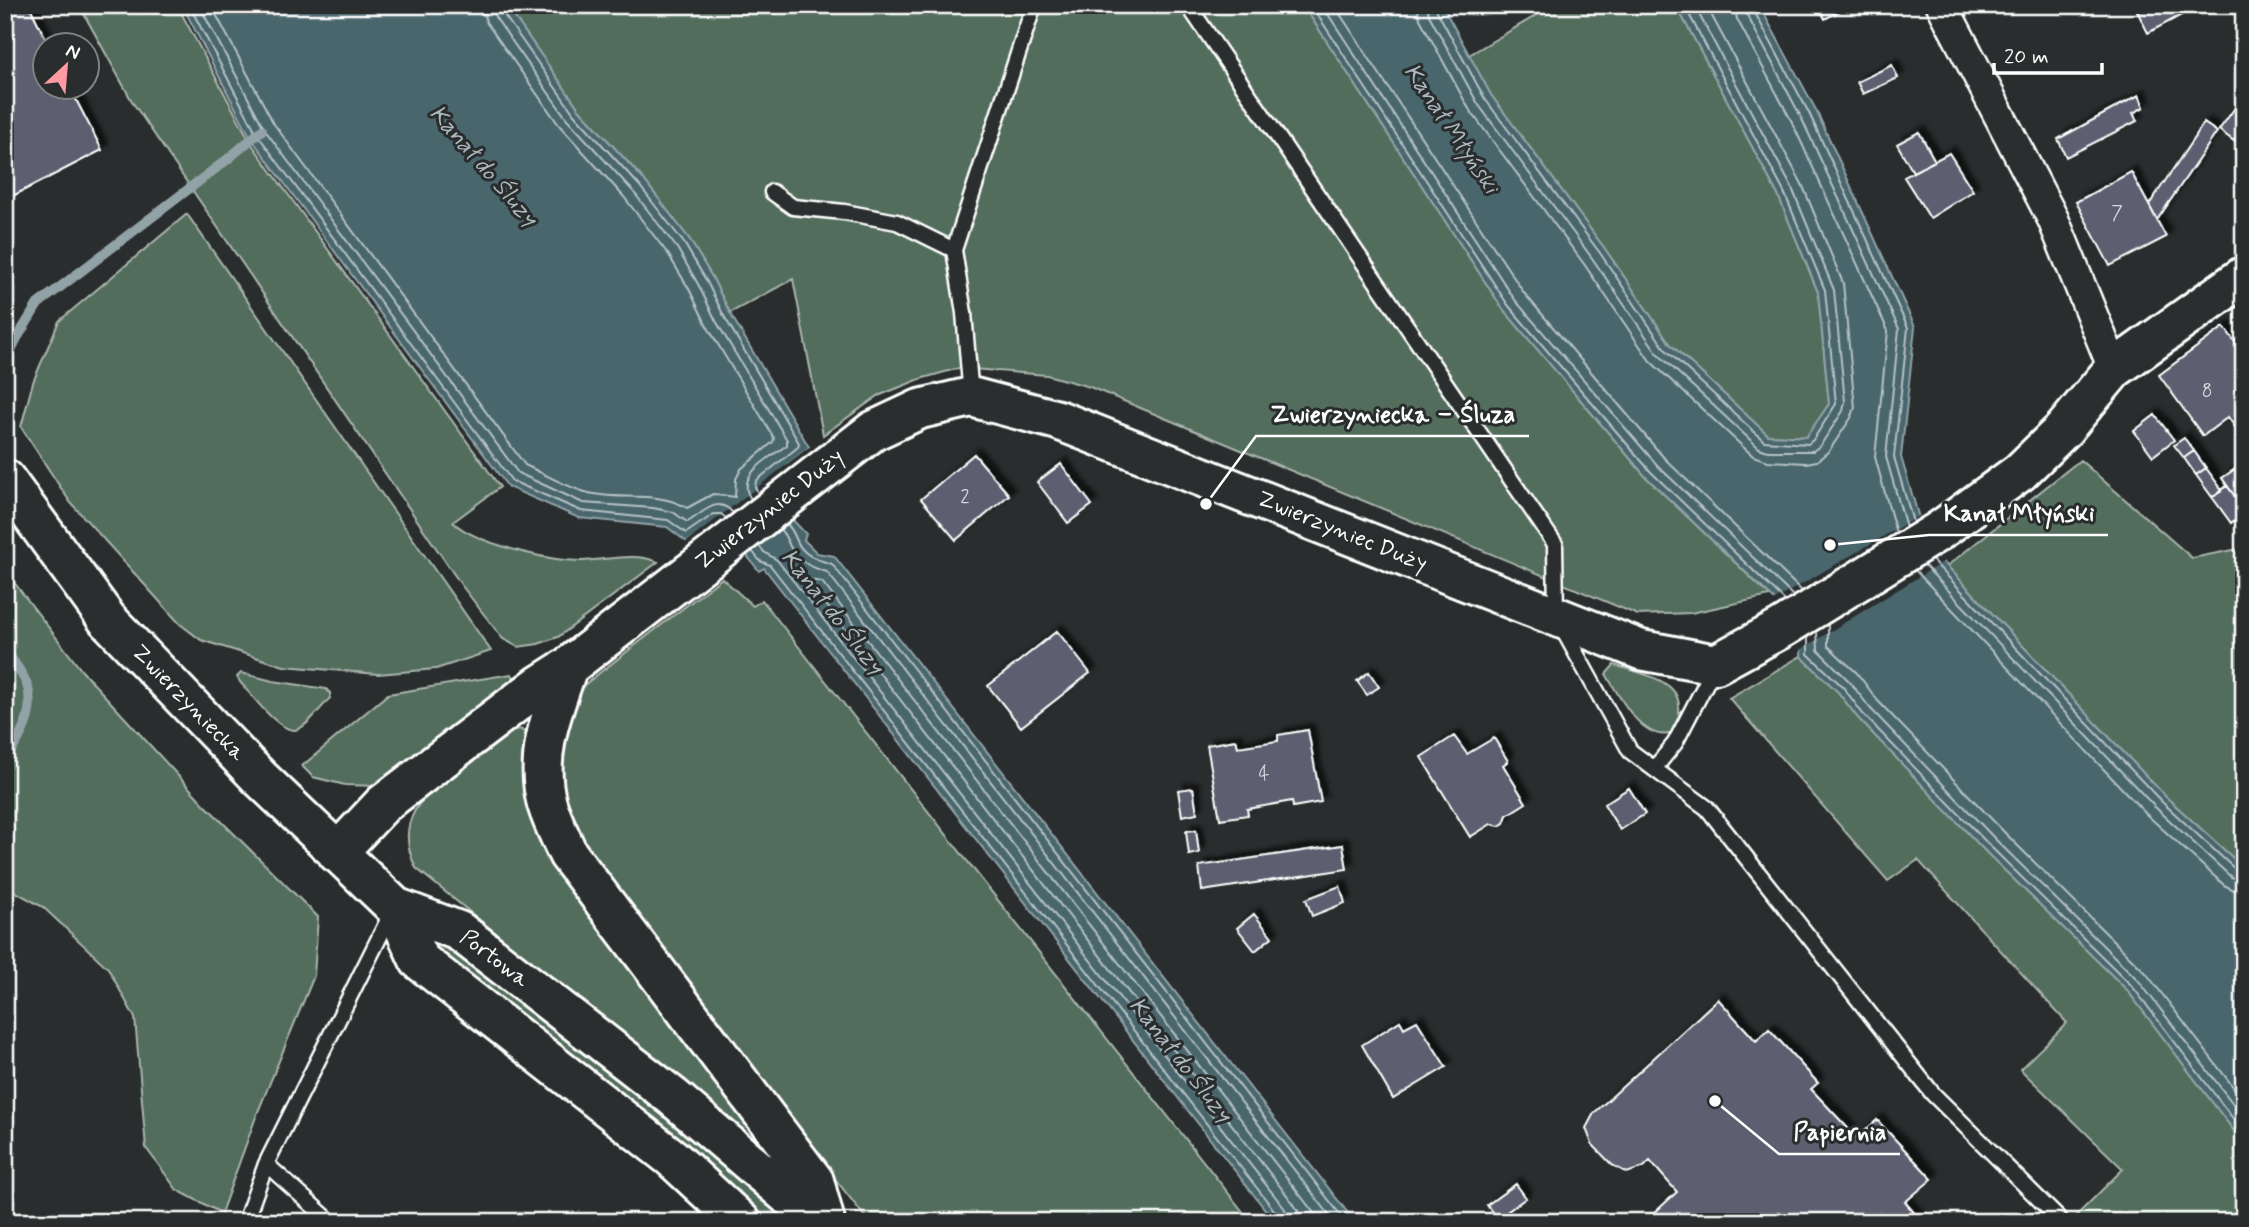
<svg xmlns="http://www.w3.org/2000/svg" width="2249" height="1227" font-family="Mynerve,sans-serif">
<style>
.green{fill:#536d5c;stroke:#a9b6ae;stroke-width:2}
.water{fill:#49666d;stroke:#92a3a7;stroke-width:2}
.pier{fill:#2a2d2e}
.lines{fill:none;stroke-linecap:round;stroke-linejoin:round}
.shore{stroke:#b6c2c5;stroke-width:2}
.stream{stroke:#92a3a7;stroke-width:10}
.building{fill:#5d5e70;stroke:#fff;stroke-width:2;filter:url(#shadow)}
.lane-casing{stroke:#fff;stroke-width:19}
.street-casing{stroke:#fff;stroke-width:35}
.secondary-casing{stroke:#fff;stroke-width:44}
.lane{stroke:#2a2d2e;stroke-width:14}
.street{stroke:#2a2d2e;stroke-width:30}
.secondary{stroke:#2a2d2e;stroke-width:38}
.labels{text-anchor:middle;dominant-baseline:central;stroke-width:6;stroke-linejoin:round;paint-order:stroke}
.number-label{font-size:19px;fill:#d6d7db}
.street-label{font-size:23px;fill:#fff;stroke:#2a2d2e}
.water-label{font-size:24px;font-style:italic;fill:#adbabd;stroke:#2a2d2e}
.leader{fill:none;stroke:#fff;stroke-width:2.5}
.callout-dot{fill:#fff;stroke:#2a2d2e;stroke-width:2.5}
.callout-label{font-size:24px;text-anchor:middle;font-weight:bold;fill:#fff;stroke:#2a2d2e;stroke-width:6;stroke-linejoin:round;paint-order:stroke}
</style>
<defs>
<filter id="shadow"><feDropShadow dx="6" dy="-6" stdDeviation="2" flood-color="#0009"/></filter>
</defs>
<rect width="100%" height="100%" fill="#2a2d2e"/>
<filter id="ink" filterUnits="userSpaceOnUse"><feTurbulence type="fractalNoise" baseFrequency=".0143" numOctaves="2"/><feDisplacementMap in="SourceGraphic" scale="14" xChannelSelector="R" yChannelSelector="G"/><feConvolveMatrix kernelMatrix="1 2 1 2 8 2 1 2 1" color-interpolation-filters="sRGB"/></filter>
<g filter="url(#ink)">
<path class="green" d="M 79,5 L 177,5 L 251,143 L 500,487 L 453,522 C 476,544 550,561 582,561 C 607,560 635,552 658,562 L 558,637 L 538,644 L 518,647 L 503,639 L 462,586 L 133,103 Z
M 506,5 L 1303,5 L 1503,309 L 1646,477 L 1770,596 L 1691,613 L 1638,615 L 1090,387 L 1047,375 L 959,368 L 920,379 L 878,396 L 823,435 L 793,279 L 730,313 L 712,277 L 690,240 L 644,180 L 579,109 Z
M 1554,5 L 1676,5 L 1778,195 L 1818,292 L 1829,404 L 1807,437 L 1768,435 L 1671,345 L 1605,249 L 1491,95 L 1469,55 Z
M 187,214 L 491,651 L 436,669 L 378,674 L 284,666 L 201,640 L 180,624 L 70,502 L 21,427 L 33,382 L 59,321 Z
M 2080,460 L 2192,558 L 2244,548 L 2244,868 L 2166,797 L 1947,566 Z
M 722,578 L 753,606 L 762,600 L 1251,1222 L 869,1222 L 587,863 L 564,814 L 557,754 L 572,709 L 584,685 Z
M 13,581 L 82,671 L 204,804 L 318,917 L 314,976 L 257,1114 L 221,1213 L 177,1190 L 146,1148 L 135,1018 L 108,968 L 43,907 L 5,886 L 5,590 Z
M 1801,656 L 1838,692 L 1858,718 L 1987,853 L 2127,990 L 2244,1144 L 2244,1222 L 2084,1222 L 2077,1215 L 2123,1169 L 2020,1069 L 2067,1023 L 1918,860 L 1888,881 L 1729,698 Z
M 1614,665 C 1652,677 1696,682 1673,733 C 1643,744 1619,696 1606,674 Z
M 241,673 L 273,681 L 326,689 L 330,693 L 330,698 C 321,707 310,724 298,729 C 282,737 251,694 240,682 L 237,677 Z
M 511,674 L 519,682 L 379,786 L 345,785 L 313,777 L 302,766 L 388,694 Z
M 511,728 L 522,730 L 529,740 L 533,805 L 780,1165 L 416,868 C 392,819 424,795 459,768 C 476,755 494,741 511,728 Z
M 438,940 L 449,941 L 647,1092 L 792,1222 L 765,1222 L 637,1109 L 441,959 L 433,946 Z"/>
<path class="water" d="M 182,5 L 506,5 L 579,109 L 644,180 L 690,240 L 712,277 L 730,313 L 809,447 L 761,486 L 806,534 L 804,540 L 817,553 L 834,556 L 1355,1222 L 1275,1222 L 764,568 L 759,571 L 719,520 L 687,542 L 667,527 L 579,518 L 508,487 L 251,138 Z
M 1303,5 L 1442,5 L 1491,95 L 1605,249 L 1671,345 L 1768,435 L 1806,437 L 1829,404 L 1818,292 L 1778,195 L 1676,5 L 1759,5 L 1816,110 L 1915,327 L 1901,457 L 1927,545 L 2166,797 L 2244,868 L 2244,1144 L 2127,990 L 1987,853 L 1858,718 L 1838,692 L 1801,656 L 1802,626 L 1646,477 L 1503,309 Z"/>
<path class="pier" d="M 809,447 L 811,450 L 766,486 L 794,515 L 743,556 L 718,524 L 689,545 L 684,544 Z
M 1922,514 L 1931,543 L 1946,560 L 1797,652 L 1798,628 L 1771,602 Z"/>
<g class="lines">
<path class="shore" d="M 189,5 L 257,134 L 512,481 L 581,511 L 668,520 L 686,533 L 714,514 L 721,514 L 726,518
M 199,5 L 265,130 L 518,473 L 583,503 L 653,508 L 673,512 L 687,522 C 703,514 716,494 733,513
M 211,5 L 274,124 L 525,465 C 544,474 565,486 585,492 C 618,502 656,489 687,508 L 713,494 L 735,497 L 736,479 L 741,469 L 773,442 L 774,438 L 707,326 L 689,289 L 668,254 L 624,197 L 559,125 L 486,22 L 482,5
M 492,5 L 495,17 L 567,119 L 632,190 L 677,248 L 698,284 L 716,321 L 787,440 L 787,445 C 771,457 734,475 751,499
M 501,5 L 502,12 L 574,114 L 639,185 L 684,243 L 706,280 L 724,316 L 799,443 L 798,447 L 756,481 L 755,487 L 758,493
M 1311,5 L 1508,305 L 1651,472 L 1785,601
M 1322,5 L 1515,300 L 1658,466 L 1793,596
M 1334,5 L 1524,293 L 1665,459 L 1802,591
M 1417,5 L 1420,19 L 1469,109 L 1584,264 L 1650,361 L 1753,456 L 1768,461 L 1806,463 L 1817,461 L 1829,451 L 1851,418 L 1855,408 L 1843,283 L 1802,184 L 1706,5
M 1427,5 L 1429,15 L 1478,104 L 1592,258 L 1658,354 L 1759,448 L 1768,451 L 1813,451 L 1820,446 L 1843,411 L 1845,402 L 1834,290 L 1792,188 L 1694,5
M 1436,5 L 1437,11 L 1485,99 L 1600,253 L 1665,349 L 1764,441 L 1808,444 L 1813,440 L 1836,404 L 1825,290 L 1784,192 L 1684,5
M 1734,5 L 1737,19 L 1792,122 L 1888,331 L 1875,457 L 1896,533
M 1745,5 L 1747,15 L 1801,117 L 1899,329 L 1886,457 L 1906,527
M 1753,5 L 1754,11 L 1809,113 L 1908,328 L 1894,457 L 1913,522
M 787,524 C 794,531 794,535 798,543 C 805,557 820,560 832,564 L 1346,1222
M 780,529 C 788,538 787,542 792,550 C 801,563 813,568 827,572 L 1335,1222
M 759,546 L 764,552 L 777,560 L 1285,1209 L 1289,1222
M 752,551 L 760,561 L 770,565 L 1278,1215 L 1280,1222
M 1932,560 L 2161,801 L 2236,870 L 2244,872
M 1924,565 L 2155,807 L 2231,877 L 2244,881
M 1915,570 L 2147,815 L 2224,885 L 2234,890 L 2244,892
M 1828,624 L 1828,646 L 1857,673 L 1878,701 L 2006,834 L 2146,973 L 2244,1101
M 1817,631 L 1818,650 L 1849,681 L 1870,708 L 1998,842 L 2138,980 L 2244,1118
M 1808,636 L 1808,654 L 1843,687 L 1863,714 L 1992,848 L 2132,986 L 2244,1133
M 1299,1222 L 1298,1211 L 1293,1203 L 810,584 L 810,580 L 822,582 L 1321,1222"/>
<path class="stream" d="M 5,362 L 17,338 L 38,304 L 228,159 L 262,130
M 5,649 C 12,661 25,675 28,688 C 35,715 20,738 5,760"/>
</g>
<path class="building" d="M 5,5 L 29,5 L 49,46 L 46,46 L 46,88 L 70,88 L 102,150 L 5,200 Z
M 1818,5 L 1851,5 L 1825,19 Z
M 2134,5 L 2200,5 L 2148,33 Z
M 1892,65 L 1898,78 L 1863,94 L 1857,82 Z
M 2139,95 L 2144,107 L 2133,113 L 2137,121 L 2066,157 L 2058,139 Z
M 2242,98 L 2244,100 L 2244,127 L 2234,141 L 2219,130 Z
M 2204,123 L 2217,132 L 2157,220 L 2149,205 Z
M 1919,132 L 1935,161 L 1913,172 L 1897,144 Z
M 1949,153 L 1973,191 L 1930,218 L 1904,177 Z
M 2131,172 L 2166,237 L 2110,266 L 2076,202 Z
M 2224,327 L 2244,354 L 2244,420 L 2235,427 L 2228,417 L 2203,436 L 2159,375 Z
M 2155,415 L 2174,440 L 2153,456 L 2134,431 Z
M 2184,438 L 2194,451 L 2184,458 L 2174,445 Z
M 2194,451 L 2206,468 L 2196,475 L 2184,458 Z
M 974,454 L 1009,495 L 956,540 L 921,499 Z
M 2244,463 L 2244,492 L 2236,498 L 2222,478 Z
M 1061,464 L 1092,505 L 1068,523 L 1037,482 Z
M 2206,468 L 2222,490 L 2212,497 L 2196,475 Z
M 2227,486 L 2244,508 L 2244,513 L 2231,523 L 2212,497 Z
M 1057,631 L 1090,673 L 1021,727 L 988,686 Z
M 1369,672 L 1379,687 L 1367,695 L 1357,681 Z
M 1308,730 L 1321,802 L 1293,807 L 1292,801 L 1247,809 L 1248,815 L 1220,819 L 1207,745 L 1236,740 L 1238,747 L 1278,741 L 1278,735 Z
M 1454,736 L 1467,754 L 1494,738 L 1508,761 L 1503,765 L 1526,803 L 1507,815 L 1504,823 L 1499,826 L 1491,824 L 1470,837 L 1421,757 Z
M 1193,788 L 1197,813 L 1182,816 L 1178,790 Z
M 1629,788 L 1645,814 L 1620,830 L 1604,804 Z
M 1196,830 L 1199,853 L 1189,855 L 1186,831 Z
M 1343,845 L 1347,869 L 1202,891 L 1199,866 Z
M 1340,886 L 1345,903 L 1312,916 L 1306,899 Z
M 1254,914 L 1272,937 L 1255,951 L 1237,928 Z
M 1718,999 L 1756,1041 L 1769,1029 L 1818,1083 L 1811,1089 L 1857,1138 L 1877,1120 L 1932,1179 L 1905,1202 L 1922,1222 L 1649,1222 L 1653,1214 L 1677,1192 L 1650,1161 L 1644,1167 L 1627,1173 L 1612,1165 L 1592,1144 L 1586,1128 L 1594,1113 Z
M 1400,1021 L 1404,1028 L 1417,1021 L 1446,1067 L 1393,1099 L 1362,1045 Z
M 1516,1184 L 1526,1198 L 1497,1219 L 1487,1205 Z"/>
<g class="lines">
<g class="lane-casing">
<path id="lane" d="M 1188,5 L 1555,544 L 1556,617 L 1630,751 L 1707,808 L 1933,1094 L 2062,1222
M 772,192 L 793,207 L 844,212 L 897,222 L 954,250 L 1034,5
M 954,250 L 964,313 L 971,397
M 1654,769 L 1675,743 L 1715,666
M 266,1164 L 331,1222
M 245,1222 L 266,1164 L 391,914"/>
</g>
<g class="street-casing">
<path id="street" d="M 1942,5 L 2053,219 L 2114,369"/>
</g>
<g class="secondary-casing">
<path id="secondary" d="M 5,479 L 107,619 L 260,778 L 395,907 L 419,960 L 672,1158 L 741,1222
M 568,667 C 552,712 534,756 547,804 C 552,821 561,838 568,854 L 814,1181 L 825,1222
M 337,853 L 383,804 L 538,686 L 568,667 L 873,431 L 920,409 L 971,397 L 1058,420 L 1641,650 L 1716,664 L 1782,628 L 1939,531 L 2020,472 L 2064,429 L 2114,369 L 2244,276
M 395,907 L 459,931 L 673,1097 L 819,1222"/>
</g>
<use href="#lane" class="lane"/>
<use href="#street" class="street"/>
<use href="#secondary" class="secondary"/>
</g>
</g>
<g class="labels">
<g class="number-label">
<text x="2117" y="213">7</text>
<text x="2207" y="391">8</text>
<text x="965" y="497">2</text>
<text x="1264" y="774">4</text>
</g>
<g class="street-label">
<text transform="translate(770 510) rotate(-38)">Zwierzyniec Duży</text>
<text transform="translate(1342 532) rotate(22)">Zwierzyniec Duży</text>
<text transform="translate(188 703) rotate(46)">Zwierzyniecka</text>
<text transform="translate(494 959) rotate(37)">Portowa</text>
</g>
<g class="water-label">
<text transform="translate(1451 129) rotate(56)">Kanał Młyński</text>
<text transform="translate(483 166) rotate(49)">Kanał do Śluzy</text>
<text transform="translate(832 612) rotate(52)">Kanał do Śluzy</text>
<text transform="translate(1180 1060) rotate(52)">Kanał do Śluzy</text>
</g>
</g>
<path class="leader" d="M1206 504L1256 436H1529M1830 545L1929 535H2108M1715 1101L1779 1154H1900"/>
<g class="callout-dot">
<circle cx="1206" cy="504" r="7"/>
<circle cx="1830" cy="545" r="7"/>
<circle cx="1715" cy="1101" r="7"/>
</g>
<g class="callout-label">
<text x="1393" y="422">Zwierzyniecka – Śluza</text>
<text x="2019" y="521">Kanał Młyński</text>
<text x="1840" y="1140">Papiernia</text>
</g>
<rect width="2249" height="1227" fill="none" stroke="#2a2d2e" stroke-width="28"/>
<rect x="14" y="14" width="2221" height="1199" fill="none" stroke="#fff" stroke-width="2.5" filter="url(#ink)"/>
<g transform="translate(66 66) rotate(26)"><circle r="33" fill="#2a2d2e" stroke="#7f8182" stroke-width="2"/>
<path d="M0-5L12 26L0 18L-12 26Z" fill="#ff9aa2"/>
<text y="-10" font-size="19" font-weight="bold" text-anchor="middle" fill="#ffffff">N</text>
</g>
<path d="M1994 63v10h108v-10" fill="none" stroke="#ffffff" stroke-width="3.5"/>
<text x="2004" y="63" font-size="21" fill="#ffffff" stroke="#2a2d2e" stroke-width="5" paint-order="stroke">20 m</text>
</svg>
